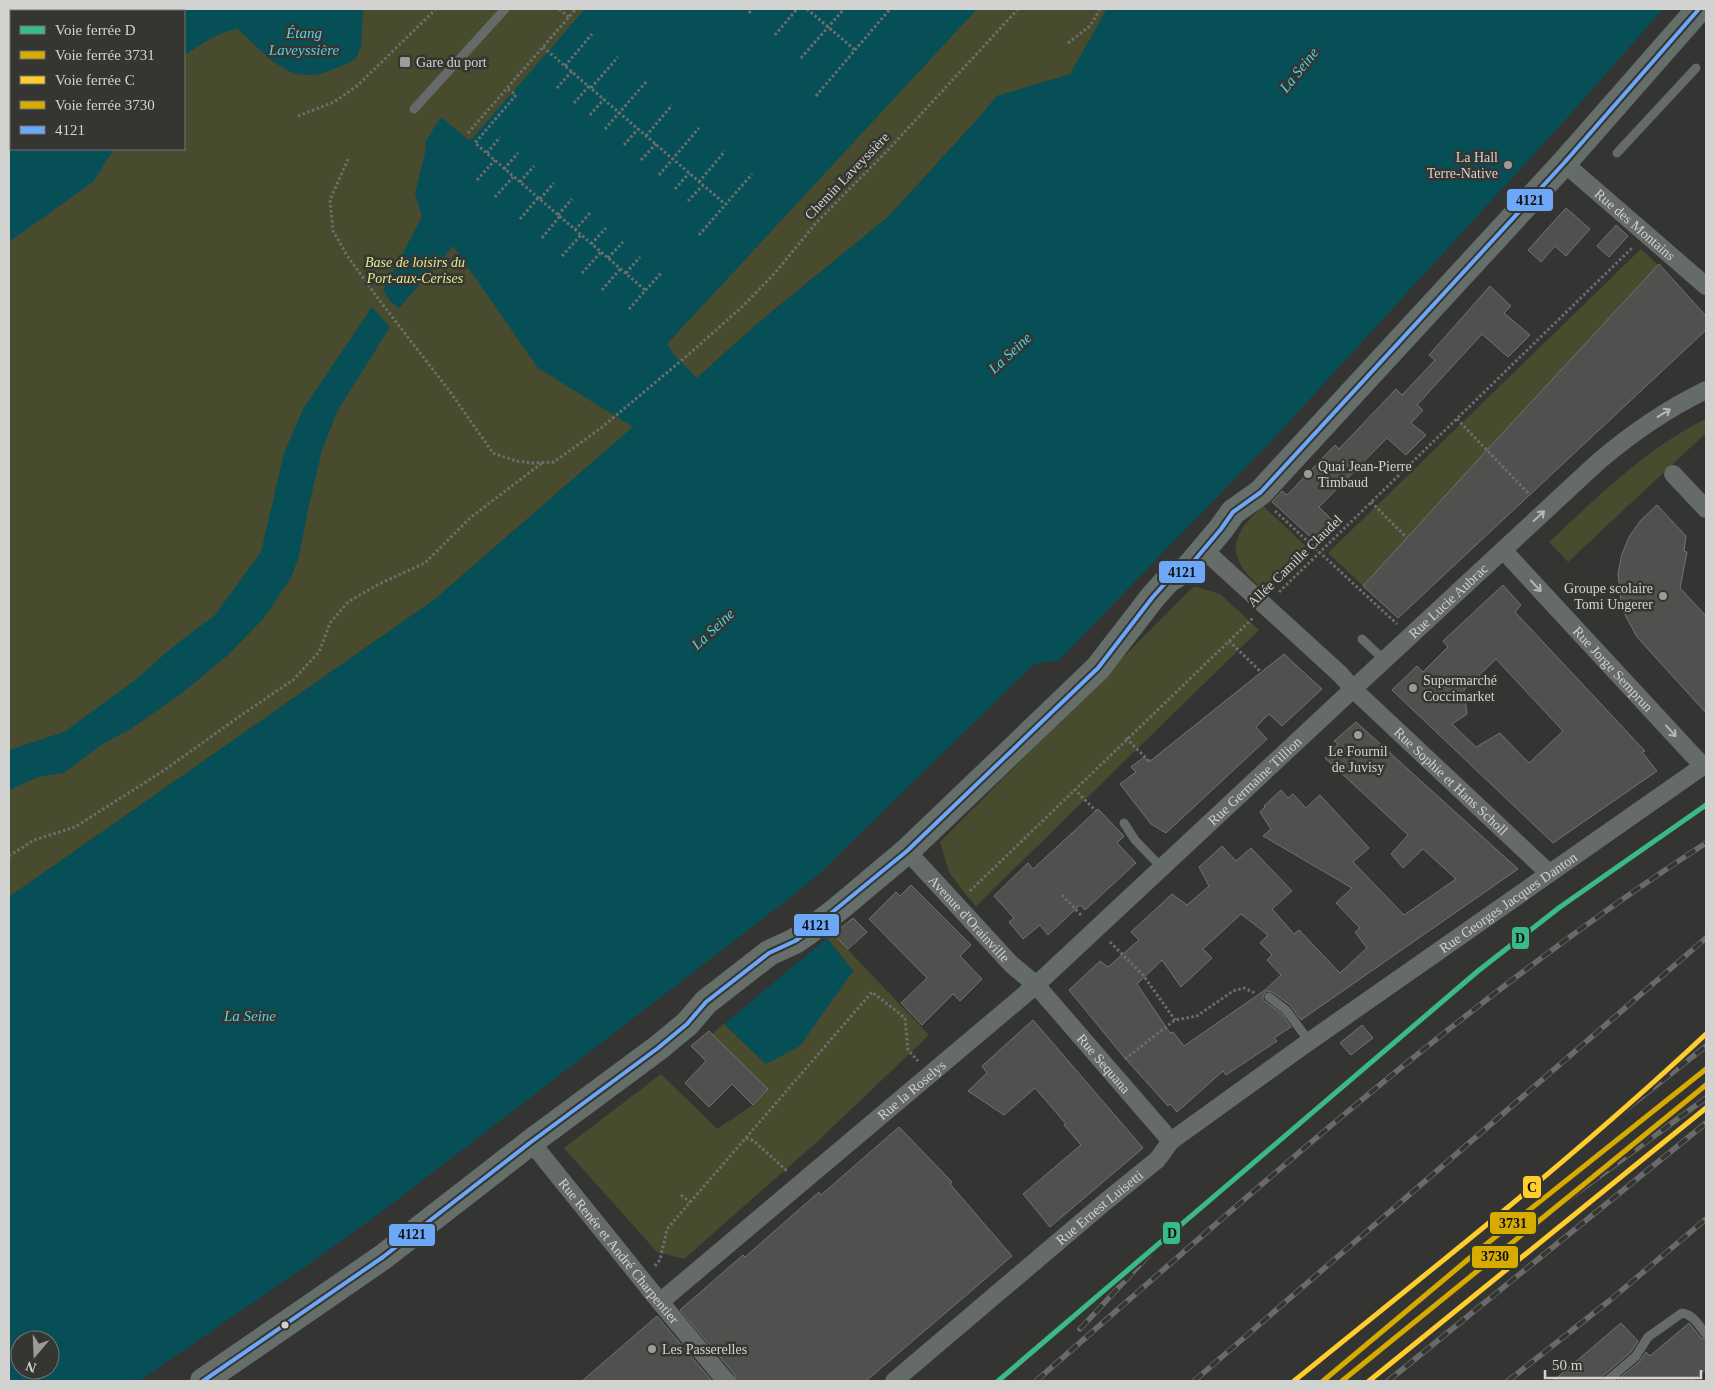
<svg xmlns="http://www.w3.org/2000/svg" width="1715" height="1390" font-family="'Times New Roman',serif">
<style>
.green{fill:#494b2e;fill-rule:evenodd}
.water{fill:#064f57;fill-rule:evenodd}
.building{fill:#50504e;stroke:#737272;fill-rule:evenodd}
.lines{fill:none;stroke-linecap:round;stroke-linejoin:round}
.path{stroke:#6a6f6c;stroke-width:3;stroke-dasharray:2.5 2.5;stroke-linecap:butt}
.lane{stroke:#646b68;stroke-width:9}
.street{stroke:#646b68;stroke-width:18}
.secondary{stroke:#666e69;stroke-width:26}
.rail-casing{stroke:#686b6a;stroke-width:5.5}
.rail{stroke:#353532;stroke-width:4;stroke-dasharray:11;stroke-linecap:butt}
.bus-1-casing{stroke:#353532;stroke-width:8}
.bus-1{stroke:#6da7f7;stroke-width:4}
.rail-1-casing{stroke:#353532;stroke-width:9}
.rail-2-casing{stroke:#353532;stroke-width:9}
.rail-3-casing{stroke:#353532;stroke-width:9}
.rail-4-casing{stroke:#353532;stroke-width:9}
.rail-1{stroke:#3aba87;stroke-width:5}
.rail-2{stroke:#d8ab00;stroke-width:5}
.rail-3{stroke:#ffcd2c;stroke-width:5}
.rail-4{stroke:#d8ab00;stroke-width:5}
.oneway{stroke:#b6b8b6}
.poi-dot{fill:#9b9b99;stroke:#353532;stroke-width:2}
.bus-dot{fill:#d2d2d0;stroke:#353532;stroke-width:2}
.labels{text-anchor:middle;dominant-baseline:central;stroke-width:5;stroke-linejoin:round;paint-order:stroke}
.poi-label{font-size:14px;fill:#d2d2d0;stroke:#353532;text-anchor:start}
.street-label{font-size:14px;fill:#d2d2d0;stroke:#353532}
.park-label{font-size:14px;font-style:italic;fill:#e2eb8f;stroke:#353532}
.water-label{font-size:15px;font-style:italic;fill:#50d4e6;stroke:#353532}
.line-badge{stroke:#353532;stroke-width:2}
.pale-badge-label{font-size:14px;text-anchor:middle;font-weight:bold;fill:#111}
</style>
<rect width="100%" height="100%" fill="#343433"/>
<path class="green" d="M 9,9 L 1107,9 L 1070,75 L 997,96 L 975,122 L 888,217 L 758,323 L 697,378 L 633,427 L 434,600 L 9,897 ZM 11,11 L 184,11 L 184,149 L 11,149 Z
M 1641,249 L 1658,265 L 1487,450 L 1363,586 L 1328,553 Z
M 1706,419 L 1706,433 L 1568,562 L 1549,542 C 1598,497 1646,448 1706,419 Z
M 1263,506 L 1309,549 L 1265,592 C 1247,575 1225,556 1242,529 C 1247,521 1256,513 1263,506 Z
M 1194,586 L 1220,594 L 1259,630 L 976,906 L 966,895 L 949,872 L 940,842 Z
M 833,934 L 929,1035 L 819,1140 L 684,1259 L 657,1252 L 564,1148 L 661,1074 L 717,1129 L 753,1105 L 768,1089 L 712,1034 L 724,1024 L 766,1064 L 853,971 L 827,938 Z"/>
<path class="water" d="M 9,9 L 363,9 L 361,48 L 358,52 L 358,55 C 352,63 343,65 334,69 C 289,89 268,55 237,29 C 216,33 201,44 184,56 L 184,11 L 11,11 L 11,149 L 114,149 L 93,182 L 9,242 Z
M 585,9 L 977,9 L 667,344 L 674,355 L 697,378 L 758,323 L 888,217 L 975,122 L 997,96 L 1070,74 L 1107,9 L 1663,9 L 1576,108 L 1276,436 L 1059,660 L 1034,664 L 821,872 L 791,897 L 384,1210 L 309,1264 L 139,1381 L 9,1381 L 9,897 L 434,600 L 633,427 L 538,368 L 453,246 L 399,308 L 390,301 L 383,290 L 422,217 L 415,194 L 426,149 L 425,142 L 441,117 L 470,141 ZM 20,1340 L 50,1340 L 50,1370 L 20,1370 Z
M 372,307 L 390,327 L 338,410 L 322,450 L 309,505 L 299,556 L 291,578 L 264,618 L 229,654 L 181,694 L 129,730 L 104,743 L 64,773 L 38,777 L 9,790 L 9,750 L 64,732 L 134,681 L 175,645 L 215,615 L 261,552 L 284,453 L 303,409 Z
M 827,938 L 853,971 L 800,1046 L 766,1064 L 724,1024 Z"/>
<path class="building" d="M 1566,208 L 1590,229 L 1566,256 L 1555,246 L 1541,262 L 1528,250 Z
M 1616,225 L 1628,236 L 1609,257 L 1597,246 Z
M 1659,264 L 1706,316 L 1706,330 L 1398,618 L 1363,586 L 1487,450 Z
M 1490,286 L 1511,306 L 1504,313 L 1530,335 L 1508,357 L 1482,334 L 1417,405 L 1423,410 L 1411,423 L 1426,435 L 1406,455 L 1387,438 L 1319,507 L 1335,523 L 1316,542 L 1272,502 L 1282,491 L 1287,495 L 1335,445 L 1339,449 L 1396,389 L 1402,395 L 1435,360 L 1429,355 Z
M 1657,505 L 1686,536 L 1684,551 L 1687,552 L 1680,588 L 1706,616 L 1706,713 L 1637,637 L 1624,613 L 1621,602 L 1618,573 L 1622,554 L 1629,537 L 1641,520 Z
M 1503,585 L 1521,605 L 1515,612 L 1645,751 L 1642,752 L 1657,771 L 1553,843 L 1392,690 L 1417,666 L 1423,672 L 1448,647 L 1443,641 ZM 1496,659 L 1563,731 L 1529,763 L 1500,733 L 1476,747 L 1452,724 L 1467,714 L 1464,690 Z
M 1284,654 L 1322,689 L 1282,726 L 1269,714 L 1256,727 L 1267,739 L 1166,833 L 1151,824 L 1120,784 L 1136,772 L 1131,767 L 1144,757 L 1149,762 Z
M 1356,722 L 1518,869 L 1301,1020 L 1290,1005 L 1272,992 L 1266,991 L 1263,996 L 1263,1000 L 1282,1014 L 1291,1027 L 1274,1038 L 1277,1041 L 1226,1075 L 1223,1071 L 1177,1112 L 1170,1104 L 1168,1106 L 1123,1056 L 1069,990 L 1100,961 L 1108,967 L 1139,940 L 1131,932 L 1172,894 L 1187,905 L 1209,886 L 1199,867 L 1222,846 L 1236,861 L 1251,848 L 1292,891 L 1272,909 L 1294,934 L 1299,930 L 1340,973 L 1367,948 L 1355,932 L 1360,928 L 1336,903 L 1352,888 L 1263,836 L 1271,829 L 1260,812 L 1265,807 L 1264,806 L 1281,790 L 1288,798 L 1293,794 L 1306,808 L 1320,795 L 1369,848 L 1353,862 L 1404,915 L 1456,879 L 1423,849 L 1403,868 L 1391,854 L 1408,835 L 1325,758 L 1338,744 L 1334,741 ZM 1241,914 L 1268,935 L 1260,943 L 1272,955 L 1267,960 L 1281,975 L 1265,990 L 1184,1046 L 1173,1032 L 1170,1033 L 1137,984 L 1162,960 L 1181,987 L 1212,958 L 1203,949 Z
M 1098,809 L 1124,836 L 1117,843 L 1136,863 L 1085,910 L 1080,905 L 1048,935 L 1040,925 L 1023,939 L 1009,922 L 1014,918 L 994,896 L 1028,863 L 1033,869 Z
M 911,885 L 971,945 L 960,956 L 982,979 L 960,1001 L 953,994 L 922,1025 L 901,1003 L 927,978 L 869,919 L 896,892 L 900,896 Z
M 853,918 L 867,932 L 848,949 L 833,934 Z
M 1033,1020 L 1143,1148 L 1050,1227 L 1023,1194 L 1081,1145 L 1064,1125 L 1066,1124 L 1035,1088 L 1004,1115 L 968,1091 L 987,1073 L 982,1066 Z
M 1362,1025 L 1373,1038 L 1351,1055 L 1340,1043 Z
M 709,1031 L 768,1089 L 753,1105 L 732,1084 L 709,1107 L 685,1083 L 706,1061 L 691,1046 Z
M 899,1127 L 952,1182 L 950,1184 L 1012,1256 L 866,1381 L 736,1381 L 734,1374 L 680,1310 L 743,1255 L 745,1257 L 819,1192 L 821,1195 Z
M 657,1316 L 712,1381 L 582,1381 Z
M 1621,1323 L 1638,1341 L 1631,1352 L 1603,1376 L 1601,1381 L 1553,1381 Z
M 1689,1323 L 1701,1338 L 1706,1340 L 1706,1369 L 1692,1381 L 1616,1381 L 1640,1361 L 1646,1352 L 1650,1356 Z"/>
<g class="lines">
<path class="path" d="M 559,9 L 569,17
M 807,9 L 855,50
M 749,13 L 752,9
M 775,35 L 797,9
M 1068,43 L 1090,26 L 1100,9
M 543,47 L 725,204
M 801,58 L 844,9
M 565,66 L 592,34
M 557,88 L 572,71
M 591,88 L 618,57
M 508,89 L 516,95 L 475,143 L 645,290
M 816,96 L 890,9
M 574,103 L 589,86
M 590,115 L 604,99
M 298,116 L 334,102 L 357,86 L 436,9
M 605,129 L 646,82
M 468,133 L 576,9
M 646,136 L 672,105
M 624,145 L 638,129
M 487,153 L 500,137
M 348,159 L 330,200 L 333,231 L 348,257 L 383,305 L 451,393 L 493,453 L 516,461 L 534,463 L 554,462 L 601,428 L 688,355 L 743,306 L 775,273 L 816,223 L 887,151 L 1018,9
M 641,160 L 656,144
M 504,169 L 518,153
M 659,175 L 699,128
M 477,180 L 495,160
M 520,182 L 534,166
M 699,182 L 725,151
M 675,189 L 689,173
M 495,197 L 513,177
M 540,199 L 554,183
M 688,201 L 703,185
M 558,215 L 572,199
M 520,219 L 538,198
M 575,230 L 590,213
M 699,235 L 752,174
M 542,238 L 560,216
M 591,244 L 606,228
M 562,256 L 581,235
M 608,258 L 623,242
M 582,273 L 601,252
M 626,273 L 640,257
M 602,290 L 621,268
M 629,309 L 662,272
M 1457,419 L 1530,495
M 1371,502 L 1407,538
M 1275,511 L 1397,624
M 1279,592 L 1632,248
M 1229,641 L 1261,672
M 1126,738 L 1149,761
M 1074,789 L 1096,811
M 9,856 L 34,840 L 75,827 L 163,771 L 240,716 L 293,680 L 319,652 L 330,623 L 348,602 L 379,584 L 425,563 L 470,518 L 542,463
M 970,891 L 1253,618
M 1062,895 L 1082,916
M 1110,942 L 1143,975 L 1175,1020
M 1125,1059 L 1175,1020 L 1197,1016 L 1233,991 L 1244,988 L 1255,993
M 746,1138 L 754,1141 L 787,1171
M 681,1195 L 690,1202
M 655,1266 L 660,1260 L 667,1229 L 872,992 L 905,1018 L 908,1050 L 918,1061"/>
<path class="lane" d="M 414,109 L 505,9
M 1617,153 L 1696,68
M 1362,639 L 1384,660
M 1124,823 L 1135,840 L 1162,868
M 1269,997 L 1286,1010 L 1309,1041
M 1607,1381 L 1636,1356 L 1648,1337 L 1682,1313 C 1693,1314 1699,1326 1706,1334"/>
<g class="street">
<path id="s1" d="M 1564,163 L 1706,286"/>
<path d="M 1673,474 L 1706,509"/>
<path id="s2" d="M 1203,549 L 1341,675 L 1353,689 L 1599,461 C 1632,433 1667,409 1706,390"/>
<path id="s3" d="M 1503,550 L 1703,766"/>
<path id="s4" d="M 907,851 L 1011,964 L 1036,985 L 1171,1141"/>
<path id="s5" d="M 531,1142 L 660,1302 L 726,1381"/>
<path id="s6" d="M 660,1302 L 1036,985 L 1353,689 L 1549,873"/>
<path id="s7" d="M 894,1381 L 1105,1202 L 1157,1160 L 1171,1141 L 1300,1048 L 1706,764"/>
</g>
<path class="secondary" d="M 203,1381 L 383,1257 L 531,1142 L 658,1048 L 687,1024 L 706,1002 L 769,953 L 795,941 L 808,932 L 838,909 L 907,851 L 1098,668 L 1152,598 L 1168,580 L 1188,568 L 1221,529 L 1233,512 L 1261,492 L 1564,163 L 1699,9"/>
<g class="rail-casing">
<path id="rail" d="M 1592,1136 L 1706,1046
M 1537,1222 L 1706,1098
M 1080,1329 L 1160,1243
M 1036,1381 C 1252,1193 1465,999 1706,843
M 1194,1381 L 1706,938
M 1388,1381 L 1706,1123
M 1508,1381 L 1609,1301 L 1706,1219"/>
</g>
<use href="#rail" class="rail"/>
<g class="bus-1-casing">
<path id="bus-1" d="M 203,1381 L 383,1257 L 531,1142 L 658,1048 L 687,1024 L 706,1002 L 769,953 L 795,941 L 808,932 L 907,851 L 1098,668 L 1152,598 L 1168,580 L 1188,568 L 1221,529 L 1233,512 L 1261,492 L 1564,163 L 1699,9"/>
</g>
<use href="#bus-1" class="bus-1"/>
<g class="rail-1-casing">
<path id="rail-1" d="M 998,1381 L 1478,971 L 1560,907 L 1706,805"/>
</g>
<g class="rail-2-casing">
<path id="rail-2" d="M 1323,1381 L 1484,1246 L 1706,1069"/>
</g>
<g class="rail-3-casing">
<path id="rail-3" d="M 1294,1381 C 1433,1268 1575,1157 1706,1034
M 1369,1381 L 1706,1108"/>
</g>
<g class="rail-4-casing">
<path id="rail-4" d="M 1342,1381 L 1706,1085"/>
</g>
<use href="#rail-1" class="rail-1"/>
<use href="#rail-2" class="rail-2"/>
<use href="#rail-3" class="rail-3"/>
<use href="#rail-4" class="rail-4"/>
</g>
<defs><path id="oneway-shaft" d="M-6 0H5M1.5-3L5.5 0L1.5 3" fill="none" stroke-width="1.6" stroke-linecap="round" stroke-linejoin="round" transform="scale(1.25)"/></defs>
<g class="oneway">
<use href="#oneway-shaft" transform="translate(1664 413) rotate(-31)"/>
<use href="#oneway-shaft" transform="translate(1539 516) rotate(-43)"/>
<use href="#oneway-shaft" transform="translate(1536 586) rotate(47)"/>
<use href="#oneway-shaft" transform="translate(1671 731) rotate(48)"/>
</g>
<g class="poi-dot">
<rect x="399" y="56" width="12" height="12" rx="2.5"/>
<circle cx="1508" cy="165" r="5"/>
<circle cx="1308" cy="474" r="5"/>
<circle cx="1663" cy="596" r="5"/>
<circle cx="1413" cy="688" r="5"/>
<circle cx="1358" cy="735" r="5"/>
<circle cx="652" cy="1349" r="5"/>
</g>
<circle class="bus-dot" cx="285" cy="1325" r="4.5"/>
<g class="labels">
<g class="poi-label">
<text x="416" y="62">Gare du port</text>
<text x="1498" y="157" text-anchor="end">La Hall<tspan x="1498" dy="16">Terre-Native</tspan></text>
<text x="1318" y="466">Quai Jean-Pierre<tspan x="1318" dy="16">Timbaud</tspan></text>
<text x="1653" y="588" text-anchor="end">Groupe scolaire<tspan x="1653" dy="16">Tomi Ungerer</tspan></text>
<text x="1423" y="680">Supermarché<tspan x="1423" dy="16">Coccimarket</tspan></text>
<text x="1358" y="751" text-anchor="middle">Le Fournil<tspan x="1358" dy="16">de Juvisy</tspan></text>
<text x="662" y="1349">Les Passerelles</text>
</g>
<g class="street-label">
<text transform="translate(847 176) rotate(-46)">Chemin Laveyssière</text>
<text stroke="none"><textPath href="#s1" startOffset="94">Rue des Montains</textPath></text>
<text transform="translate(1295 561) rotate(-44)">Allée Camille Claudel</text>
<text stroke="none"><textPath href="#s2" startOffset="335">Rue Lucie Aubrac</textPath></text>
<text stroke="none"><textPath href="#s3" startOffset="162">Rue Jorge Semprun</textPath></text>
<text stroke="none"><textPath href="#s6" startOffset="791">Rue Germaine Tillion</textPath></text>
<text stroke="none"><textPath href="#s6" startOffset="1060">Rue Sophie et Hans Scholl</textPath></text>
<text stroke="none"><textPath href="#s7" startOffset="780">Rue Georges Jacques Danton</textPath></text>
<text stroke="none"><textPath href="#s4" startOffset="92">Avenue d'Orainville</textPath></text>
<text stroke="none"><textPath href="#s4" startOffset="290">Rue Sequana</textPath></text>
<text stroke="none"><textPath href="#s6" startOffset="329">Rue la Roselys</textPath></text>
<text stroke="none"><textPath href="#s7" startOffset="269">Rue Ernest Luisetti</textPath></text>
<text stroke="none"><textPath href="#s5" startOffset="140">Rue Renée et André Charpentier</textPath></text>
</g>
<g class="park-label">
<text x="415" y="262">Base de loisirs du<tspan x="415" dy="16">Port-aux-Cerises</tspan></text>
</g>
<g class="water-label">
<text x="304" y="33">Étang<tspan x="304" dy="17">Laveyssière</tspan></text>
<text transform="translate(1299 70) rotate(-51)">La Seine</text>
<text transform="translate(1010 353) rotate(-43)">La Seine</text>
<text transform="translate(713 629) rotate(-43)">La Seine</text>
<text x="250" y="1016">La Seine</text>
</g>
</g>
<g class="line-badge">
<rect x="1506" y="188" width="48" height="24" rx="5" fill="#6da7f7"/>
<rect x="1158" y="560" width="48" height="24" rx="5" fill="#6da7f7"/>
<rect x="793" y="913" width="47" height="24" rx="5" fill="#6da7f7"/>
<rect x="1511" y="926" width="19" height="24" rx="5" fill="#3aba87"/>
<rect x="1522" y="1175" width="20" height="24" rx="5" fill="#ffcd2c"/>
<rect x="1489" y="1211" width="48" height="24" rx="5" fill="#d8ab00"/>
<rect x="1162" y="1221" width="19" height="24" rx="5" fill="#3aba87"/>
<rect x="388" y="1223" width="48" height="24" rx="5" fill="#6da7f7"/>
<rect x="1471" y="1245" width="48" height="24" rx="5" fill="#d8ab00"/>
</g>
<g class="pale-badge-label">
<text x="1530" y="205">4121</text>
<text x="1182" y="577">4121</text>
<text x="816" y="930">4121</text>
<text x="1520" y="943">D</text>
<text x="1532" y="1192">C</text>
<text x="1513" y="1228">3731</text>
<text x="1172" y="1238">D</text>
<text x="412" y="1239">4121</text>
<text x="1495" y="1261">3730</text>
</g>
<rect width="1715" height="1390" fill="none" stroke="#d2d2d0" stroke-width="20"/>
<rect x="10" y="10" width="175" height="140" fill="#353532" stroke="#747471"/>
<rect x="20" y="26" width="25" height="8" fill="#3aba87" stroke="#747471"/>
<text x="55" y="35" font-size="15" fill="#d2d2d0">Voie ferrée D</text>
<rect x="20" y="51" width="25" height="8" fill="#d8ab00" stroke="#747471"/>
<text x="55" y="60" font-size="15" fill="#d2d2d0">Voie ferrée 3731</text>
<rect x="20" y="76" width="25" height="8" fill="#ffcd2c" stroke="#747471"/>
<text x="55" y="85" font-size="15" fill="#d2d2d0">Voie ferrée C</text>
<rect x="20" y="101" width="25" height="8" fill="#d8ab00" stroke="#747471"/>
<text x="55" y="110" font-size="15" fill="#d2d2d0">Voie ferrée 3730</text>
<rect x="20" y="126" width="25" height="8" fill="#6da7f7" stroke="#747471"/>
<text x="55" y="135" font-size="15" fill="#d2d2d0">4121</text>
<g transform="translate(35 1355) rotate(199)"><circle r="24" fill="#353532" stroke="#747471"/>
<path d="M0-4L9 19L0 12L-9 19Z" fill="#9b9b99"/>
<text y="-8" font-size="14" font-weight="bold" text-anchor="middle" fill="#d2d2d0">N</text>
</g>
<path d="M1545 1370v8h156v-8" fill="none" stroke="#d2d2d0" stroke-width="2.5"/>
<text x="1552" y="1370" font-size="15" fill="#d2d2d0" stroke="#353532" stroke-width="4" paint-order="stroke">50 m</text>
</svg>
